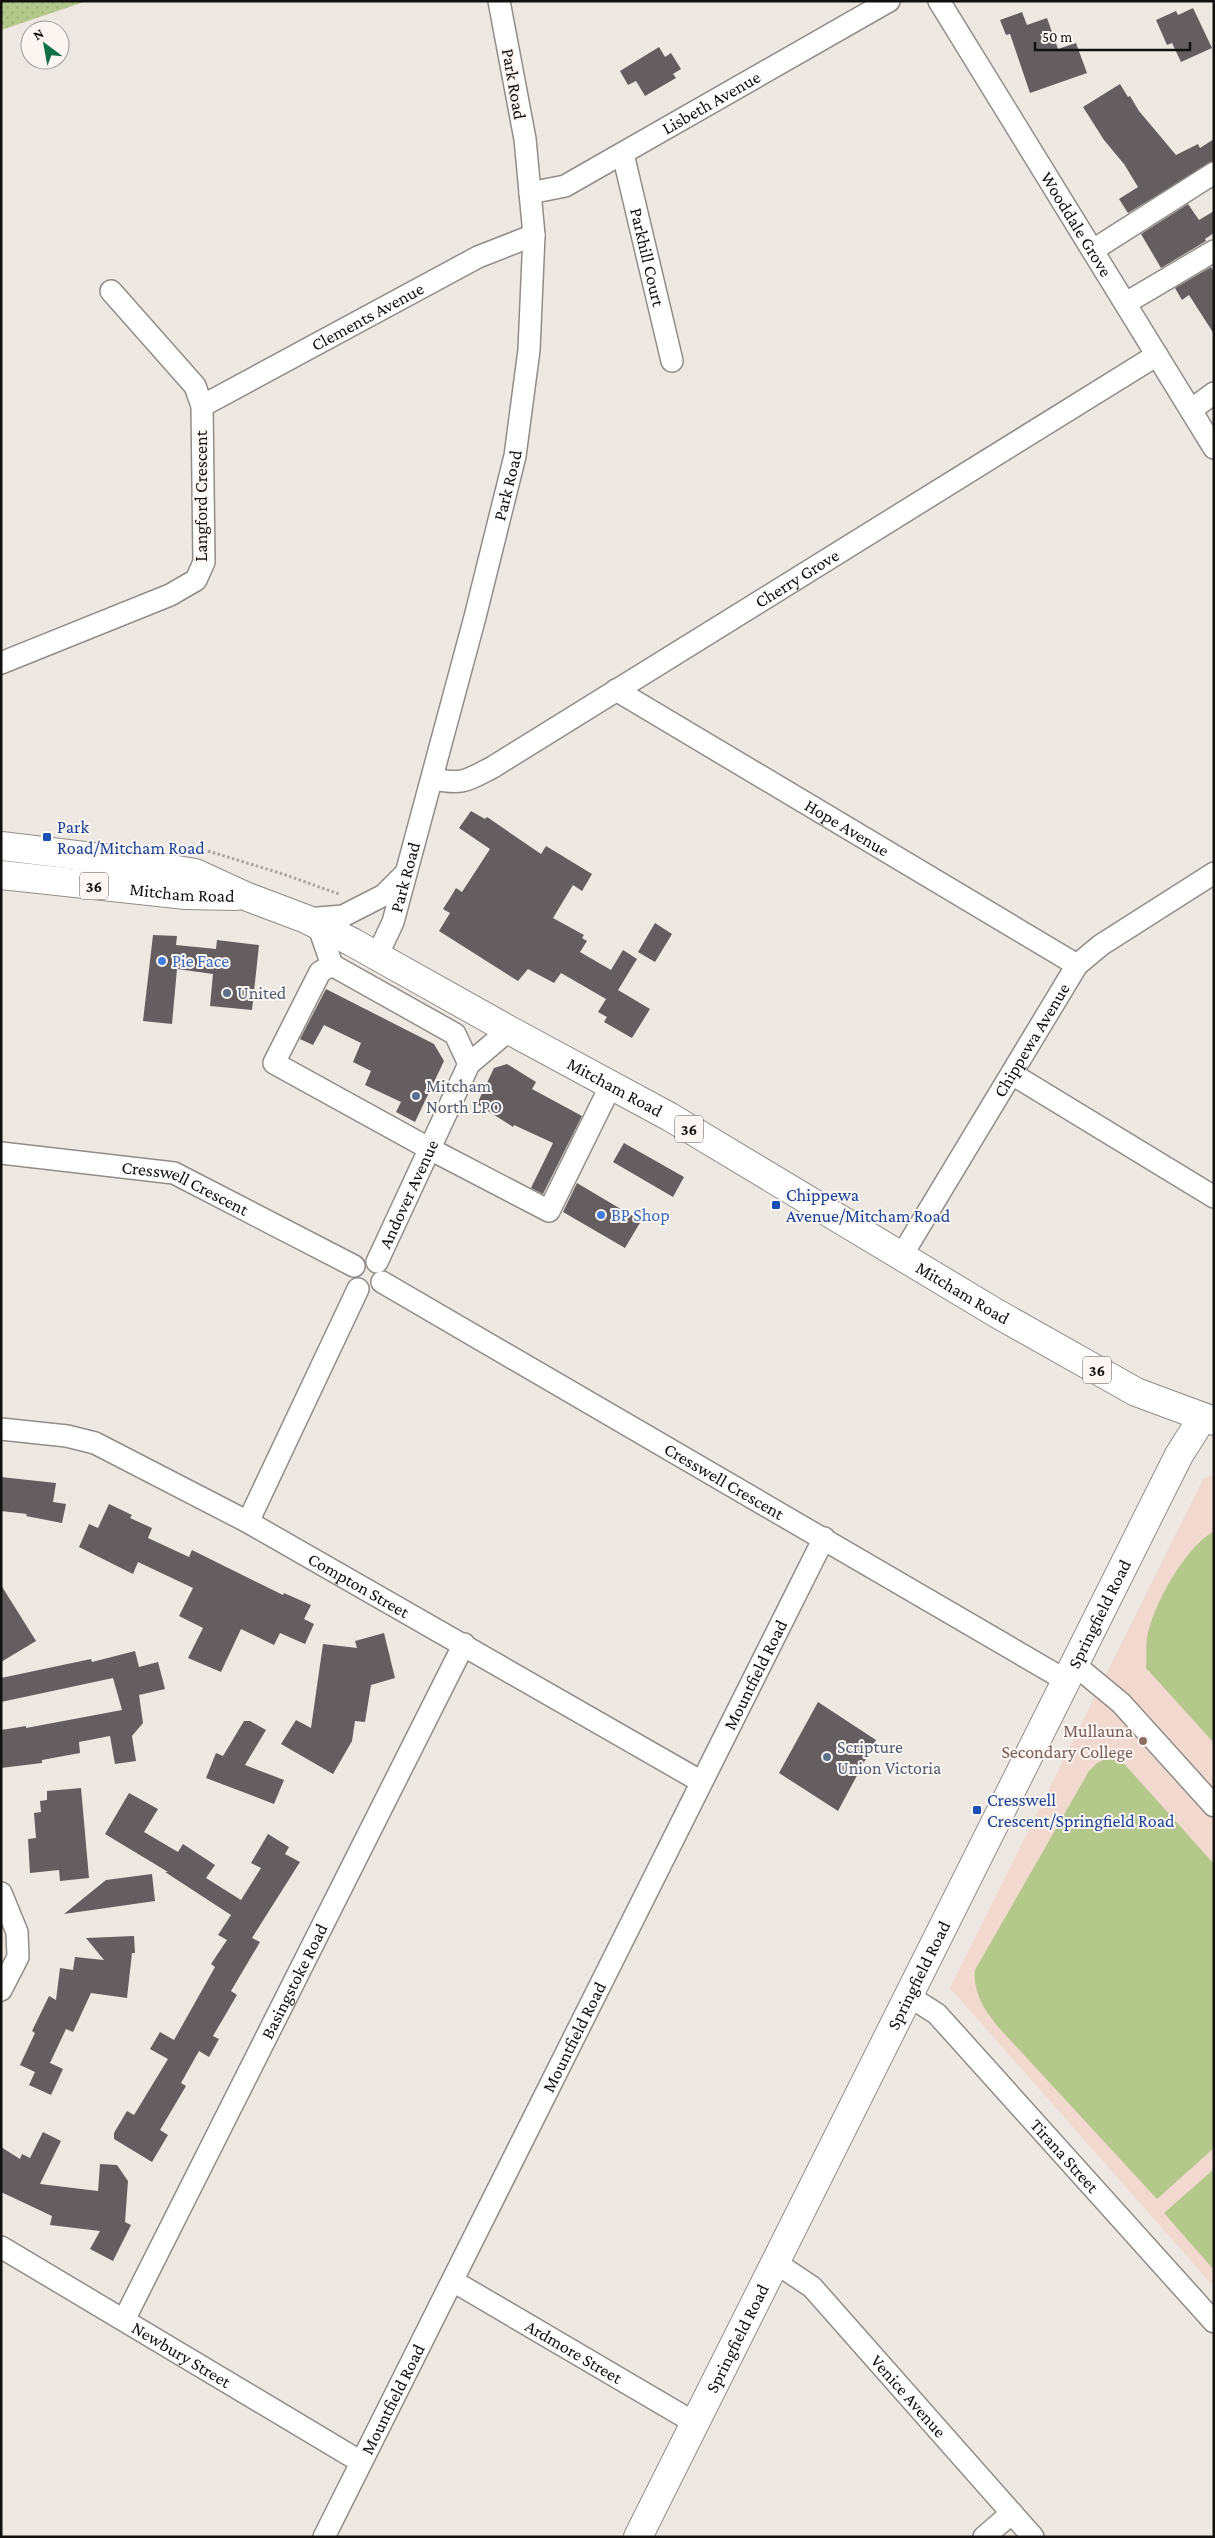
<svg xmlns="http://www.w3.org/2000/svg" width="1215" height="2538" font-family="'Crimson Pro',serif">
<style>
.education{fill:#f2d9d0}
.grass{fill:#b3c88a}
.park{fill:url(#park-dots)}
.building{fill:#655e61}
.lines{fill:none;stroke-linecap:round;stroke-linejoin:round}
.minor-casing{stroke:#928c88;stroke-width:24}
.major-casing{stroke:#928c88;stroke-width:30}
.path{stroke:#a9a5a1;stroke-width:3;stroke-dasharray:2.5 2.5;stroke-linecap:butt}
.minor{stroke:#fff;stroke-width:21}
.major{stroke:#fff;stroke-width:28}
.transit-dot{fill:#1a4fb4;stroke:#fcf5f1;stroke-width:2}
.shop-dot{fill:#3f7fe0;stroke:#fcf5f1;stroke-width:2}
.service-dot{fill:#5c6f8a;stroke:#fcf5f1;stroke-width:2}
.education-dot{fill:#8d6e63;stroke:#fcf5f1;stroke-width:2}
.labels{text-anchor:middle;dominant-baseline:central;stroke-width:4;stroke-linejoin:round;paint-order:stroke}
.shield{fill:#fcf5f1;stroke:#585553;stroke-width:1}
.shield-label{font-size:16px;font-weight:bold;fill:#12100f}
.street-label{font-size:18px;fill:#12100f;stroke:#fcf5f1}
.transit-label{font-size:18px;fill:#164399;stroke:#fcf5f1;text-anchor:start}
.shop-label{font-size:18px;fill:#366cbe;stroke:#fcf5f1;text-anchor:start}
.service-label{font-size:18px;fill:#4e5e75;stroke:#fcf5f1;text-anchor:start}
.education-label{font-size:18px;fill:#785e54;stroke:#fcf5f1;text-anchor:end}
</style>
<defs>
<pattern id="park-dots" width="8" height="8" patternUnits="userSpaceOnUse" patternTransform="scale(1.25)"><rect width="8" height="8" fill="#b3c88a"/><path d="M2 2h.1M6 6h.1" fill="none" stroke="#99ab76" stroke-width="1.8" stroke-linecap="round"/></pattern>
</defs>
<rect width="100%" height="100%" fill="#eee8e3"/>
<path class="education" d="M 1214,1475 L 1214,2287 L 950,1988 L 1203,1479 Z"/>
<path class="grass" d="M 1214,1531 L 1214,1743 L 1146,1668 C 1147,1656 1145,1641 1149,1629 C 1157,1599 1186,1547 1214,1531 Z
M 1112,1756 L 1119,1758 L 1214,1864 L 1214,2148 L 1157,2199 L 1000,2029 C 985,2011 973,1994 975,1970 L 1089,1771 L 1097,1763 Z
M 1214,2169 L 1214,2270 L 1164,2213 Z"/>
<path class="park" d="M 1,1 L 87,1 L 1,30 Z"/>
<path class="building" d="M 1193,8 L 1212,48 L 1181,62 L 1172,43 L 1167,45 L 1156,20 L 1176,11 L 1178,15 Z
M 1022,12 L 1027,25 L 1047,18 L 1058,49 L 1076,43 L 1087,73 L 1030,93 L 1010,34 L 1006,35 L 1000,20 Z
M 659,47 L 665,57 L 671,53 L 681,69 L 673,74 L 676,78 L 645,96 L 636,81 L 628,85 L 620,71 Z
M 1120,84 L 1128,97 L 1130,96 L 1139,111 L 1176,155 L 1198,144 L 1200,148 L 1214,139 L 1214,161 L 1128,213 L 1119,199 L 1138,187 L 1124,164 L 1104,140 L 1083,107 Z
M 1188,204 L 1199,220 L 1214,211 L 1214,233 L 1205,239 L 1206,241 L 1161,268 L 1141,234 Z
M 1211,267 L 1214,272 L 1214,334 L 1189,295 L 1182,300 L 1175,288 Z
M 471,811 L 485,819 L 487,817 L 541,854 L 546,846 L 592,874 L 582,891 L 573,885 L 553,918 L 584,935 L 582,938 L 587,941 L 580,952 L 611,970 L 623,950 L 637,959 L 618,990 L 650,1009 L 632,1038 L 604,1022 L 607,1017 L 598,1012 L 606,999 L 561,973 L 554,983 L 528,969 L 518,981 L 439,931 L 450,913 L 443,909 L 450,898 L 456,888 L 462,892 L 490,849 L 459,828 Z
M 655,923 L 672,934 L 655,962 L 638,952 Z
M 153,935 L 177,936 L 176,945 L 216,949 L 217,940 L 259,945 L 252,1010 L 210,1006 L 213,974 L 177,969 L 172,1024 L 143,1021 Z
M 326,989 L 434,1044 L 444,1061 L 415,1122 L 396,1112 L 401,1102 L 365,1085 L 371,1071 L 353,1062 L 361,1043 L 324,1025 L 313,1045 L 300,1039 Z
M 507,1064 L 536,1082 L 532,1089 L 582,1116 L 543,1194 L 531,1188 L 553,1143 L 514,1125 L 513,1127 L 477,1104 L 494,1068 Z
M 624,1143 L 684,1177 L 673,1197 L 613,1162 Z
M 577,1183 L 641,1221 L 625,1248 L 563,1212 Z
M 1,1477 L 56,1483 L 53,1502 L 66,1504 L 62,1523 L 26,1516 L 27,1514 L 1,1511 Z
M 109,1504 L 132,1515 L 130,1518 L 152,1528 L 148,1538 L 189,1557 L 192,1550 L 283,1595 L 284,1593 L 311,1605 L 304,1619 L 314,1624 L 305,1644 L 280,1633 L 274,1645 L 241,1629 L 221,1672 L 188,1658 L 203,1628 L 179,1616 L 193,1588 L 138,1562 L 133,1574 L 79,1547 L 89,1524 L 98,1528 Z
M 1,1585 L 36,1641 L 1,1662 Z
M 384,1633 L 395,1678 L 371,1685 L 365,1722 L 355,1721 L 352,1741 L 333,1774 L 281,1744 L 296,1720 L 311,1728 L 323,1644 L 357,1648 L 355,1641 Z
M 135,1651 L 139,1667 L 158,1662 L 165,1689 L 139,1695 L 143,1723 L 132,1736 L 136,1761 L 115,1764 L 110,1736 L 79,1742 L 80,1753 L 42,1760 L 42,1763 L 1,1768 L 1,1730 L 26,1726 L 26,1728 L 122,1710 L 113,1678 L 1,1702 L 1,1678 L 91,1659 L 92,1662 Z
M 818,1702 L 876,1740 L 838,1811 L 779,1773 Z
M 244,1721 L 250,1721 L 266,1730 L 245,1765 L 284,1780 L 274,1804 L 206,1778 L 216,1753 L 223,1756 Z
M 81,1788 L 89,1878 L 60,1881 L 59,1870 L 30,1873 L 28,1839 L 36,1838 L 34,1813 L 41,1812 L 40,1801 L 47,1800 L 47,1791 Z
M 129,1793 L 158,1809 L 144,1832 L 178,1852 L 183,1844 L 215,1865 L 206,1878 L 241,1900 L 261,1868 L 251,1863 L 268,1834 L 289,1847 L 285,1854 L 300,1862 L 252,1938 L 260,1942 L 231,1991 L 237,1995 L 213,2036 L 219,2039 L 209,2057 L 199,2051 L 181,2083 L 186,2086 L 160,2130 L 168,2135 L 152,2162 L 114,2139 L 114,2133 L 127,2111 L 134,2115 L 168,2059 L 150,2049 L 160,2032 L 174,2040 L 215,1967 L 211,1964 L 227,1940 L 218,1935 L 231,1915 L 165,1872 L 168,1872 L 105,1834 Z
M 152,1874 L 155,1901 L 64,1914 L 106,1880 Z
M 134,1936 L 135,1953 L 132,1953 L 127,1998 L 91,1993 L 73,2032 L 66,2029 L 50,2063 L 63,2069 L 51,2095 L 29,2085 L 35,2072 L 20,2065 L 35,2033 L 32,2031 L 49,1996 L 56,2000 L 60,1968 L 73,1970 L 75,1957 L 104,1960 L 86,1938 Z
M 43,2132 L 61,2141 L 40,2184 L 98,2191 L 100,2164 L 117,2165 L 128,2181 L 125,2222 L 131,2225 L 113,2261 L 90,2249 L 100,2231 L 50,2225 L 52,2216 L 1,2192 L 1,2147 L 20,2159 L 22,2154 L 30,2158 Z"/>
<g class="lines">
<g class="minor-casing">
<g id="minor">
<path id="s1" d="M 939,1 L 1214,448"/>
<path id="s2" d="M 623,154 L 672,361"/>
<path id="s3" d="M 530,193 L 565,186 L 889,1"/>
<path d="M 1093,250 L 1214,173"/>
<path d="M 1126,303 L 1214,251"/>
<path id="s4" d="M 202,406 L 478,257 L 534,235"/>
<path d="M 1191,410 L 1214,393"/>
<path d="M 1,663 L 170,595 L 196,580 L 204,562 L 202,406 L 195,386 L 111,291"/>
<path id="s5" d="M 616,690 L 1077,965"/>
<path id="s6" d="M 433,779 C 463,785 466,781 493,767 L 1157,355"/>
<path d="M 306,919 L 343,916 L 384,895 L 405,874"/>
<path d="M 318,925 L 332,965 L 455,1034 L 469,1064"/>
<path id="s7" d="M 377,956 L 393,922 L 475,617 L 515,456 L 529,350 L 534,235 L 525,139 L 499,1"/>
<path d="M 332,965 L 320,972 L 274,1063 L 430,1149 L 549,1211 L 611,1085"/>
<path d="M 1012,1074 L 1214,1197"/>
<path id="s8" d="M 1,1153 L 174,1173 L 354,1266"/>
<path id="s9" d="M 902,1255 L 1077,965 L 1101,945 L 1214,873"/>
<path id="s10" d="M 377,1262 L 469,1064 L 509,1030"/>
<path id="s11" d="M 382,1282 L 1067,1681"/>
<path id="s12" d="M 1,1429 L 67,1436 L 95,1443 L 248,1522 L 700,1781"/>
<path d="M 248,1522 L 358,1289"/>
<path d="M 1075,1665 L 1121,1703 L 1214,1806"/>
<path d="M 1,1893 L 17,1932 L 18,1957 L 1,1990"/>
<path id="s13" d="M 909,1996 L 937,2014 L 1214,2322"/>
<path id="s14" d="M 1,2247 L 361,2462"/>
<path id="s15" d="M 776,2263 L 812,2287 L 1033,2537"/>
<path id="s16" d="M 453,2281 L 695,2423"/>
<path id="s17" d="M 124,2320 L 464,1644"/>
<path id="s18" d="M 324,2537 L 824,1538"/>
<path d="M 984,2537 L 1012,2513"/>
</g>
</g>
<g class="major-casing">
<g id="major">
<path id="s19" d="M 1,846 L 118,860 L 195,873 L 245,896 L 306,919 L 352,942 L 509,1030 L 670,1117 L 996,1313 L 1136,1392 L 1214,1421"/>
<path id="s20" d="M 1,875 L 186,895 L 236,896"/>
<path id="s21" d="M 638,2537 L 1179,1455 L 1203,1417"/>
</g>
</g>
<path class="path" d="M 208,851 L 283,874 L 339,894"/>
<use href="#minor" class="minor"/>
<use href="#major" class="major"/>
</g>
<g class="transit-dot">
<rect x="42" y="832" width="10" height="10" rx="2.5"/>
<rect x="771" y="1200" width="10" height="10" rx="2.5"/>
<rect x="972" y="1805" width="10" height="10" rx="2.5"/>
</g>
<g class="shop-dot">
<circle cx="162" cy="961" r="5"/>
<circle cx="601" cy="1215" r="5"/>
</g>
<g class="service-dot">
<circle cx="227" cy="993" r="5"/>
<circle cx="416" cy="1096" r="5"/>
<circle cx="827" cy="1757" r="5"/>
</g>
<circle class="education-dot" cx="1143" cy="1741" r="5"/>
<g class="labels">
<g class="shield">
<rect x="80" y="872.5" width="28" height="27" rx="4"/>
<rect x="675" y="1115.5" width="28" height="27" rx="4"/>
<rect x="1083" y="1356.5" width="28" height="27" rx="4"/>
</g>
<g class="shield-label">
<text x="94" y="886">36</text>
<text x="689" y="1129">36</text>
<text x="1097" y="1370">36</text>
</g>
<g class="street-label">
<text transform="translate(514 84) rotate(80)">Park Road</text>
<text stroke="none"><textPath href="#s3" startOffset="204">Lisbeth Avenue</textPath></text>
<text stroke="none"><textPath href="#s1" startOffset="262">Wooddale Grove</textPath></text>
<text stroke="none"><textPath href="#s2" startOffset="106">Parkhill Court</textPath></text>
<text stroke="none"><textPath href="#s4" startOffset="188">Clements Avenue</textPath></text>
<text stroke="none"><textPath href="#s7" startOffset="489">Park Road</textPath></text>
<text transform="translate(201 496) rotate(-90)">Langford Crescent</text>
<text stroke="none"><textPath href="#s6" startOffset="421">Cherry Grove</textPath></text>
<text stroke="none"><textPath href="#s5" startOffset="269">Hope Avenue</textPath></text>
<text stroke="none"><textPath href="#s7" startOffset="84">Park Road</textPath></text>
<text stroke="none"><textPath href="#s20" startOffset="182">Mitcham Road</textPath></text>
<text stroke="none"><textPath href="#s9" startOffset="251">Chippewa Avenue</textPath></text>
<text stroke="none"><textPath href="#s19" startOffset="668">Mitcham Road</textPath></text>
<text stroke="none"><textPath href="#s8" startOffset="189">Cresswell Crescent</textPath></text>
<text stroke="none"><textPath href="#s10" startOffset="75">Andover Avenue</textPath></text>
<text stroke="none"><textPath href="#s19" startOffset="1072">Mitcham Road</textPath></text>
<text stroke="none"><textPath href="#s11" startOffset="396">Cresswell Crescent</textPath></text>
<text stroke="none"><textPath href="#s12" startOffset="395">Compton Street</textPath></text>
<text stroke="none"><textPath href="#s21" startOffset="1032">Springfield Road</textPath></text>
<text stroke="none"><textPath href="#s18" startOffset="964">Mountfield Road</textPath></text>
<text stroke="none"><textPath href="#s21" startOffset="628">Springfield Road</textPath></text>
<text stroke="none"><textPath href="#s17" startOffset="379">Basingstoke Road</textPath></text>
<text stroke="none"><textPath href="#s18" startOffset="559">Mountfield Road</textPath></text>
<text stroke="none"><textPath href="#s13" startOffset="224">Tirana Street</textPath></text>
<text stroke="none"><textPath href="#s21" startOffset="222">Springfield Road</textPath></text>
<text stroke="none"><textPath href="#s16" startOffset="140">Ardmore Street</textPath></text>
<text stroke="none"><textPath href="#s14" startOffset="210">Newbury Street</textPath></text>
<text stroke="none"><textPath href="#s15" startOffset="189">Venice Avenue</textPath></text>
<text stroke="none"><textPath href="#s18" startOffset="154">Mountfield Road</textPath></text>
</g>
<g class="transit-label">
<text x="57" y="827">Park<tspan x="57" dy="21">Road/Mitcham Road</tspan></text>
<text x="786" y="1195">Chippewa<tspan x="786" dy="21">Avenue/Mitcham Road</tspan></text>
<text x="987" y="1800">Cresswell<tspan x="987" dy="21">Crescent/Springfield Road</tspan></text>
</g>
<g class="shop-label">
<text x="172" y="961">Pie Face</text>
<text x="611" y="1215">BP Shop</text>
</g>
<g class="service-label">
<text x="237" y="993">United</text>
<text x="426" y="1086">Mitcham<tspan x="426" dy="21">North LPO</tspan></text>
<text x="837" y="1747">Scripture<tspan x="837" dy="21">Union Victoria</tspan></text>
</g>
<g class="education-label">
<text x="1133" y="1731">Mullauna<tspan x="1133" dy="21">Secondary College</tspan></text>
</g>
</g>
<rect width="1215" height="2538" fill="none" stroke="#12100f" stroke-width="5"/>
<g transform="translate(45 45) rotate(328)"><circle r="24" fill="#fcf5f1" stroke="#9e9997"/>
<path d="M0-4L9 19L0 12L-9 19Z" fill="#0f7046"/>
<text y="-8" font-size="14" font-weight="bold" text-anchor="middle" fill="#12100f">N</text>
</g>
<path d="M1035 42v8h155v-8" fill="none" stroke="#12100f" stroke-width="2.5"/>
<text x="1042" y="42" font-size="15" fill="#12100f" stroke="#fcf5f1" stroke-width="4" paint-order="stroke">50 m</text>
</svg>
